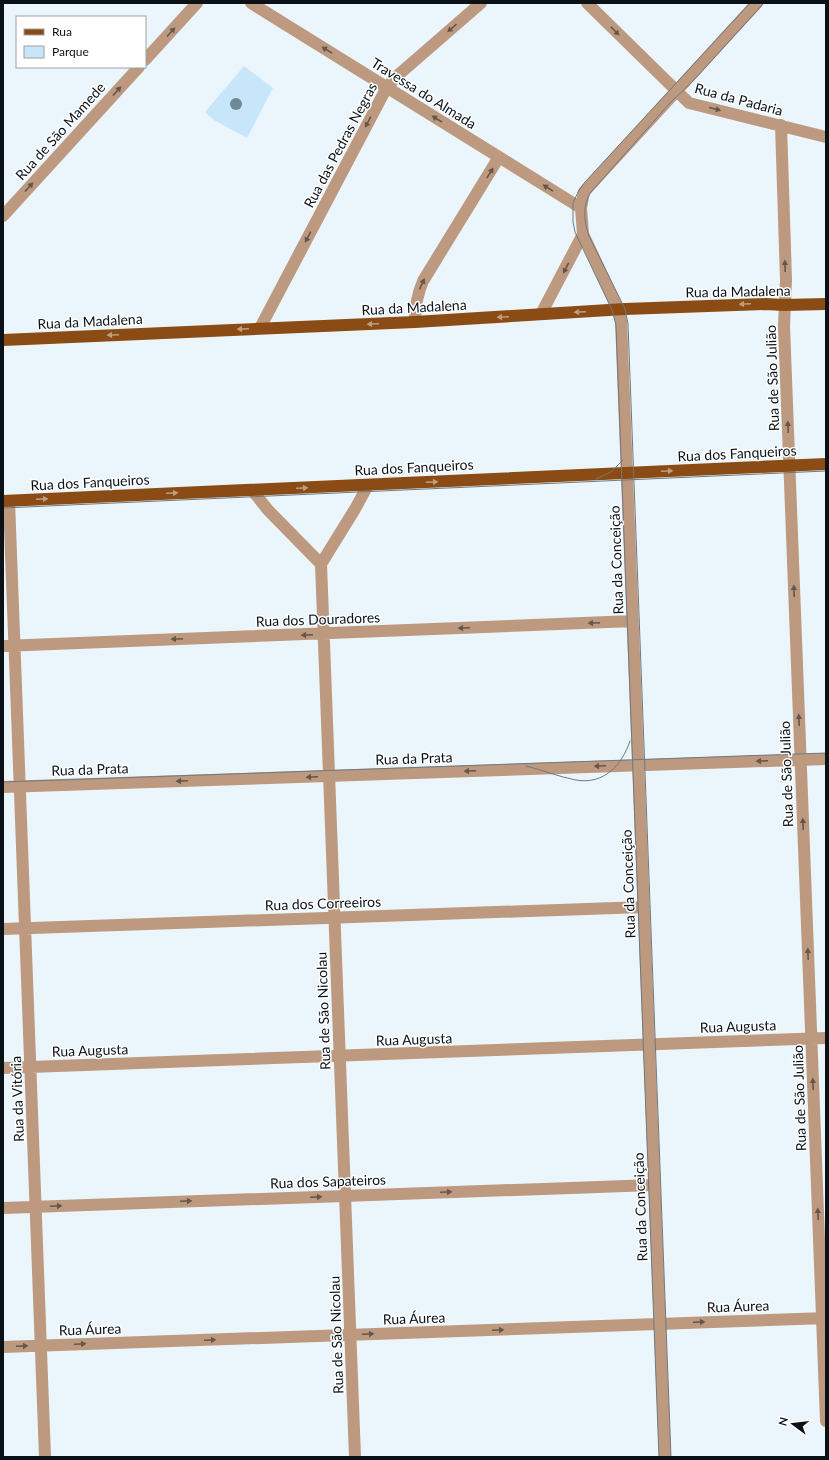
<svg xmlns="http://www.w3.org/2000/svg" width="829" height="1460" font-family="Lato,sans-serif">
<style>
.green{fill:#c8e6fa}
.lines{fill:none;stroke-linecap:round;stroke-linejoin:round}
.minor{stroke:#bd997f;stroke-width:12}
.major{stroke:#8a4c14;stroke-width:12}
.tram{stroke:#707980;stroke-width:1}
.tree{fill:#6e8897}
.oneway{fill:#64564c}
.oneway2{fill:#bf9d7e}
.labels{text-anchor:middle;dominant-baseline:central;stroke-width:3;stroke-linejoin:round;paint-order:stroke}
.street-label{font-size:14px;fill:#0a1218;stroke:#fff}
</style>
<rect width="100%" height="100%" fill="#ebf5fc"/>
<path class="green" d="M 244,66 L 273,88 L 247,138 L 214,120 L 205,112 Z"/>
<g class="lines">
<path class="minor" d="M 251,3 L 581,208
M 587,3 L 689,103 L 826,137
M 145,60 L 197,3
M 781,125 L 786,280 L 784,326 L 826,1421
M 3,216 L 139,67
M 541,314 L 583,234
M 415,322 C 415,307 417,295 423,281 L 499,157
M 260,328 L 387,87 L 397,76 L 481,3
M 252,490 L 268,510 L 321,564 L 355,509 L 368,485
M 9,501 L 45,1457
M 321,564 L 355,1457
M 3,646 L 633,621
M 3,787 L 826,759
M 3,929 L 644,907
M 3,1068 L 826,1038
M 3,1208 L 654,1185
M 3,1347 L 826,1318
M 665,1457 L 621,320 L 618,309 L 583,234 L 581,208 L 584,192 L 757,3"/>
<path class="major" d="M 3,340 L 415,322 L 625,309 L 766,304 L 784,305 L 826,304
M 3,501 L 826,464"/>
<path class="tram" d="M 596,479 L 611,472 L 623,460
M 3,508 L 826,471
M 526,766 C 543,770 559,777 576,780 C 604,785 622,765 630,741
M 3,782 L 826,753
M 659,1457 L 616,325 L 612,310 L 575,232 L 573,222 L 573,203 L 579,190 L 585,182 L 750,3
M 671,1457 L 628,324 L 625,309 L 589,236 C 584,221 582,206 591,192 L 670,103 L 693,81 L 764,3"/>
</g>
<circle class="tree" cx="236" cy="104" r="6"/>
<defs><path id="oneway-solid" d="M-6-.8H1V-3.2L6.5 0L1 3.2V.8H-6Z"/></defs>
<g class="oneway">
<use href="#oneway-solid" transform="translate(452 28) rotate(139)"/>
<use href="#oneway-solid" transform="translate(615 31) rotate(45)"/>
<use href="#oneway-solid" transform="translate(171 32) rotate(-48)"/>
<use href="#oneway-solid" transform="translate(327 50) rotate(-148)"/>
<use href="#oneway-solid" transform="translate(117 91) rotate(-48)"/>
<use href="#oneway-solid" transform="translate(715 109) rotate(14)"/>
<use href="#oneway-solid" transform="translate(437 119) rotate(-148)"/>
<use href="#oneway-solid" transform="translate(368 122) rotate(118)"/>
<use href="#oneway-solid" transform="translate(490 173) rotate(-58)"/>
<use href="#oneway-solid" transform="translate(29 187) rotate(-48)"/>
<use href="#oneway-solid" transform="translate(548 188) rotate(-148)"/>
<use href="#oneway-solid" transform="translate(308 237) rotate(118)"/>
<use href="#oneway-solid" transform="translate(785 266) rotate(-92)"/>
<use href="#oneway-solid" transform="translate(566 268) rotate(117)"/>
<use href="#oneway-solid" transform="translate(422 284) rotate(-65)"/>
<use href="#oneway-solid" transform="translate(788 427) rotate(-92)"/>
<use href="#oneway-solid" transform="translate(794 591) rotate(-92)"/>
<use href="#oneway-solid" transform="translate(594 623) rotate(178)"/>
<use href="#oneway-solid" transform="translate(464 628) rotate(178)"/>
<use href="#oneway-solid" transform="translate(307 635) rotate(178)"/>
<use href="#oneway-solid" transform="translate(177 639) rotate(178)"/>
<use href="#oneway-solid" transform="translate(799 720) rotate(-92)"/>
<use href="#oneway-solid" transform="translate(762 761) rotate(178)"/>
<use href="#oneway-solid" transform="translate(600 766) rotate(178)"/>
<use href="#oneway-solid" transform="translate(470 771) rotate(178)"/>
<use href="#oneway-solid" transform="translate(312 777) rotate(178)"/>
<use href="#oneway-solid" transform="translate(182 781) rotate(178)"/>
<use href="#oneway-solid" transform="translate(803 824) rotate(-92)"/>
<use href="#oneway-solid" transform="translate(808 954) rotate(-92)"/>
<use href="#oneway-solid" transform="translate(813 1084) rotate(-92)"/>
<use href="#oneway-solid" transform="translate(446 1192) rotate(-2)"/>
<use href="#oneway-solid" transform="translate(316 1197) rotate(-2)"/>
<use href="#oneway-solid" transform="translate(186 1201) rotate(-2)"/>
<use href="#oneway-solid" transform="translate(56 1206) rotate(-2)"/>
<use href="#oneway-solid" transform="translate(818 1214) rotate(-92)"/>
<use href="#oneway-solid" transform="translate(699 1322) rotate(-2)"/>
<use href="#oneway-solid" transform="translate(498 1330) rotate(-2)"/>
<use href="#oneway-solid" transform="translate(368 1334) rotate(-2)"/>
<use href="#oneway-solid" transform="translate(210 1340) rotate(-2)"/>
<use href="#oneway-solid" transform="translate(80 1344) rotate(-2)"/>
<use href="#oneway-solid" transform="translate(22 1346) rotate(-2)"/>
</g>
<g class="oneway2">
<use href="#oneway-solid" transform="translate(745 304) rotate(178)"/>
<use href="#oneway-solid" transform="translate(580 312) rotate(177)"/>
<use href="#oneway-solid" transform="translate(503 317) rotate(177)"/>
<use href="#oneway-solid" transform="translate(373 324) rotate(178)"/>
<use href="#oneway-solid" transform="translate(243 329) rotate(177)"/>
<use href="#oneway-solid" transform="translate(113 335) rotate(177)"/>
<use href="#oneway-solid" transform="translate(667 471) rotate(-3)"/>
<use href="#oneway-solid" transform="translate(432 482) rotate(-3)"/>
<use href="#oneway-solid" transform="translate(302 488) rotate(-3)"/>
<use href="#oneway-solid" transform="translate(172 493) rotate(-3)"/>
<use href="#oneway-solid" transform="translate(42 499) rotate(-3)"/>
</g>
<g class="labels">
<g class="street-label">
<text transform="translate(424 93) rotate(32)">Travessa do Almada</text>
<text transform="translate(739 99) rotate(15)">Rua da Padaria</text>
<text transform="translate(60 131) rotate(-48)">Rua de São Mamede</text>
<text transform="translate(340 145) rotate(-62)">Rua das Pedras Negras</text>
<text transform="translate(738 291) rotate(-1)">Rua da Madalena</text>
<text transform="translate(414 307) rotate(-3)">Rua da Madalena</text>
<text transform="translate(90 321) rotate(-3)">Rua da Madalena</text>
<text transform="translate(772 378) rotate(-92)">Rua de São Julião</text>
<text transform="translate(737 453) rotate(-3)">Rua dos Fanqueiros</text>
<text transform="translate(414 467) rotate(-3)">Rua dos Fanqueiros</text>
<text transform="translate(90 482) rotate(-3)">Rua dos Fanqueiros</text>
<text transform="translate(616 560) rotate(-92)">Rua da Conceição</text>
<text transform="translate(318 619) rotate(-2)">Rua dos Douradores</text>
<text transform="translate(414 758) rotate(-2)">Rua da Prata</text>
<text transform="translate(90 769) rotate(-2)">Rua da Prata</text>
<text transform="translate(786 774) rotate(-92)">Rua de São Julião</text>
<text transform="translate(628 884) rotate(-92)">Rua da Conceição</text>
<text transform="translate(323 903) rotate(-2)">Rua dos Correeiros</text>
<text transform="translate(323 1011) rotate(-92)">Rua de São Nicolau</text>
<text transform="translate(738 1026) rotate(-2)">Rua Augusta</text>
<text transform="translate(414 1039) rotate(-2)">Rua Augusta</text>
<text transform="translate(90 1050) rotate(-2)">Rua Augusta</text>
<text transform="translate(799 1098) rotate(-92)">Rua de São Julião</text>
<text transform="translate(17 1099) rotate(-92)">Rua da Vitória</text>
<text transform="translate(328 1181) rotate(-2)">Rua dos Sapateiros</text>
<text transform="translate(640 1207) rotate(-92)">Rua da Conceição</text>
<text transform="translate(738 1306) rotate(-2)">Rua Áurea</text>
<text transform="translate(414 1318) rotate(-2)">Rua Áurea</text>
<text transform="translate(90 1329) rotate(-2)">Rua Áurea</text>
<text transform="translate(336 1335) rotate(-92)">Rua de São Nicolau</text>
</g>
</g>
<rect width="829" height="1460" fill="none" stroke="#0a1218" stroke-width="8"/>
<rect x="16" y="16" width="130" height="52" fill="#ffffff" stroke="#9da0a3"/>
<rect x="24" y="29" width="20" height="6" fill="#8a4c14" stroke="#9da0a3"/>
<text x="52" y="36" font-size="12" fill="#0a1218">Rua</text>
<rect x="24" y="46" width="20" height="12" fill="#c8e6fa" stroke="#9da0a3"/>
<text x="52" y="56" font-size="12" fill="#0a1218">Parque</text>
<g transform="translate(793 1424) rotate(285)" stroke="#ffffff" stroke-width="3" paint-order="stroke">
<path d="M0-3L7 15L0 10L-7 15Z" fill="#0a1218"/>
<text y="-6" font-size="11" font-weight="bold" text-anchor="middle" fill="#0a1218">N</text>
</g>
</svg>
